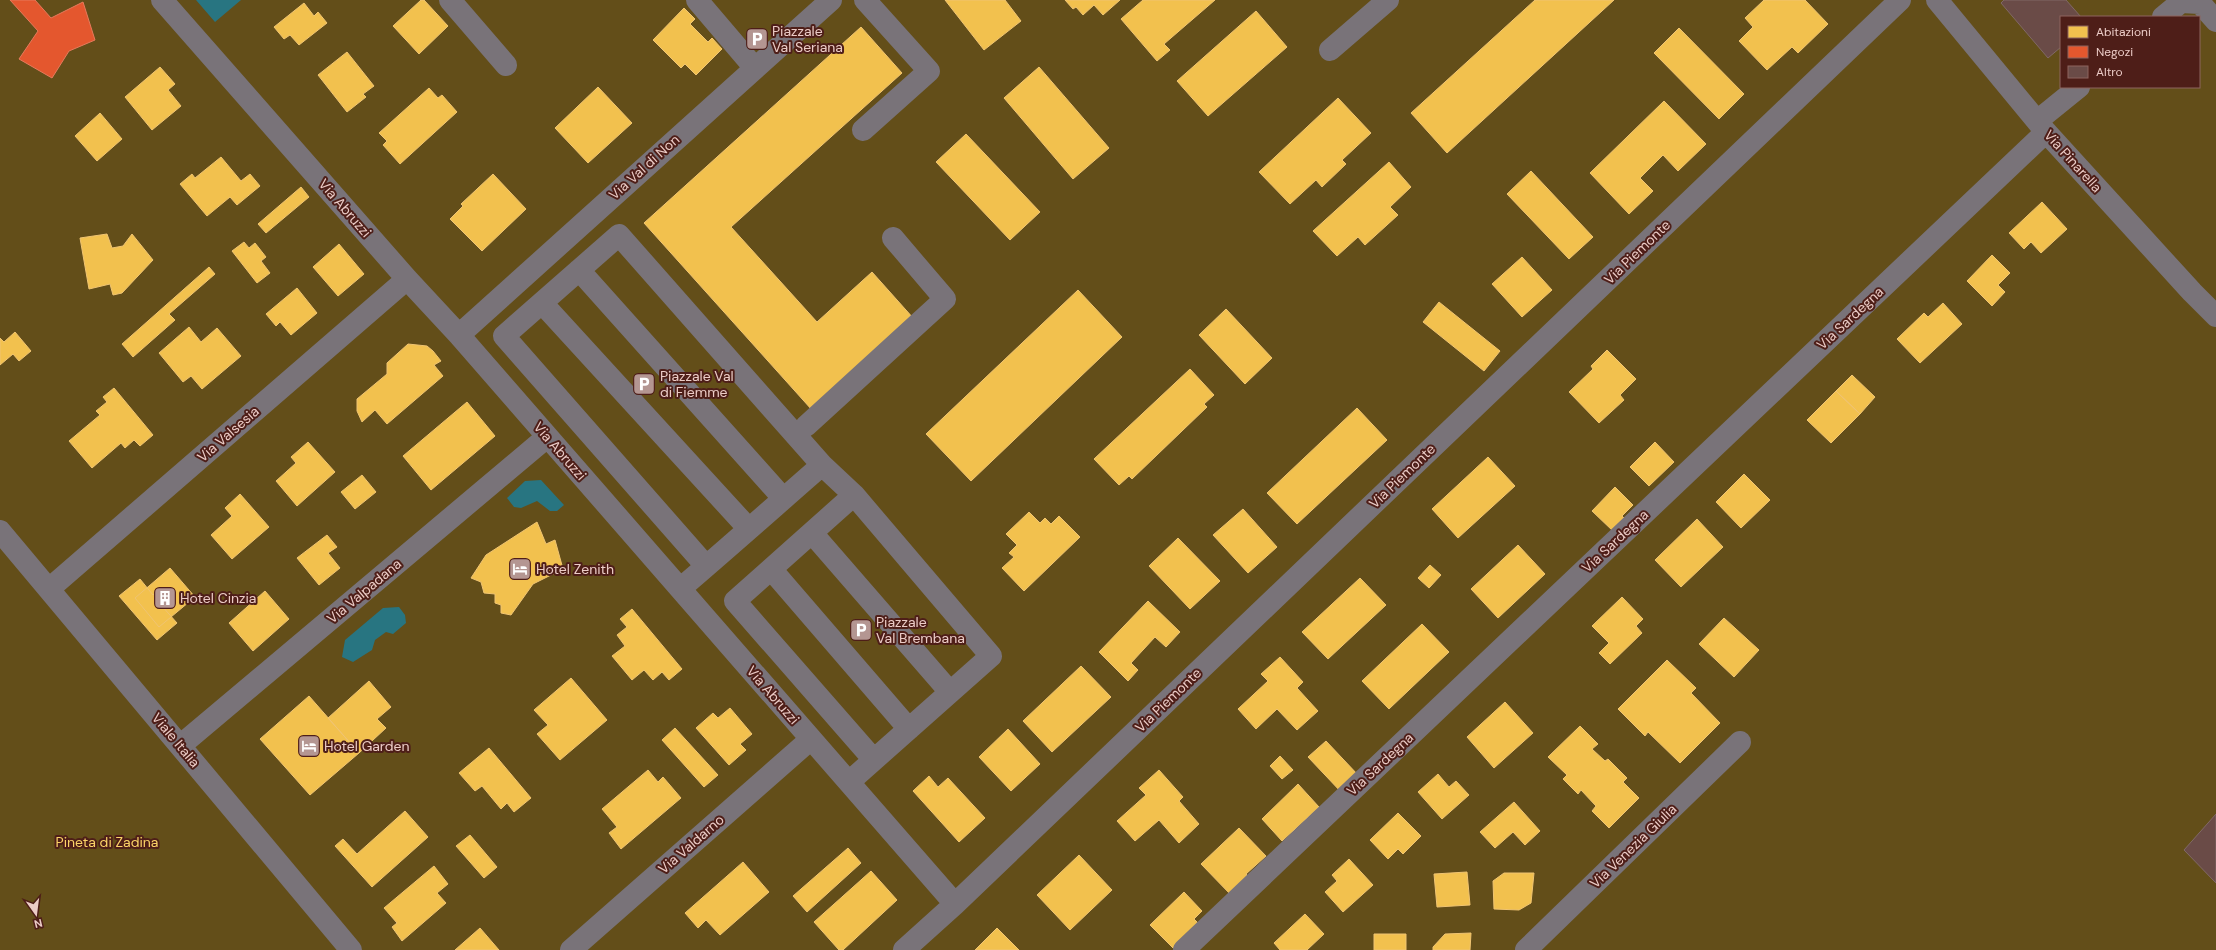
<svg xmlns="http://www.w3.org/2000/svg" width="2216" height="950" font-family="'DM Sans',sans-serif">
<style>
.green{fill:#634e19;fill-rule:evenodd}
.water{fill:#287581}
.homes{fill:#f2c14e;stroke:#f0c472}
.shops{fill:#e4572e;stroke:#e67a5c}
.building{fill:#6a4b47;stroke:#806966}
.lines{fill:none;stroke-linecap:round;stroke-linejoin:round}
.minor{stroke:#797379;stroke-width:22}
.labels{text-anchor:middle;dominant-baseline:central;stroke-width:4;stroke-linejoin:round;paint-order:stroke}
.poi-label{font-size:14px;fill:#ecccc7;stroke:#4e1e18;text-anchor:start}
.street-label{font-size:14px;fill:#ecccc7;stroke:#4e1e18}
.park-label{font-size:14px;fill:#fbd367;stroke:#4e1e18}
</style>
<rect width="100%" height="100%" fill="#4c322f"/>
<path class="green" d="M 0,0 L 2216,0 L 2216,950 L 0,950 ZM 2061,17 L 2199,17 L 2199,87 L 2061,87 Z"/>
<path class="water" d="M 196,0 L 241,0 L 215,22 Z
M 541,480 L 564,505 L 557,511 L 550,511 L 537,501 L 521,508 L 514,507 L 507,498 L 525,481 Z
M 399,607 L 405,615 L 406,623 L 393,634 L 386,632 L 375,640 L 372,650 L 353,662 L 342,657 L 345,640 L 383,608 Z"/>
<path class="homes" d="M 421,0 L 424,0 L 448,26 L 419,54 L 393,26 Z
M 945,0 L 1005,0 L 1021,21 L 984,50 Z
M 1065,0 L 1120,0 L 1103,15 L 1094,5 L 1083,15 L 1076,7 L 1073,9 Z
M 1143,0 L 1215,0 L 1164,44 L 1170,50 L 1157,61 L 1121,19 Z
M 1535,0 L 1614,0 L 1447,153 L 1411,113 Z
M 1764,0 L 1805,0 L 1828,24 L 1798,53 L 1792,47 L 1767,70 L 1739,41 L 1753,27 L 1745,18 Z
M 304,3 L 314,16 L 318,12 L 327,23 L 299,45 L 290,35 L 284,39 L 274,27 Z
M 684,8 L 695,19 L 690,24 L 708,42 L 712,38 L 722,49 L 696,75 L 685,64 L 681,68 L 653,40 Z
M 1256,11 L 1287,47 L 1208,116 L 1177,81 Z
M 861,27 L 902,73 L 731,227 L 817,322 L 872,272 L 914,319 L 812,410 L 644,223 Z
M 1679,28 L 1744,94 L 1719,119 L 1654,53 Z
M 347,52 L 374,86 L 363,94 L 366,97 L 347,112 L 318,75 Z
M 160,67 L 175,84 L 168,90 L 181,106 L 152,130 L 125,97 Z
M 1039,67 L 1109,148 L 1073,179 L 1004,98 Z
M 598,87 L 632,123 L 588,163 L 555,128 Z
M 429,88 L 438,98 L 442,95 L 457,112 L 400,164 L 383,145 L 387,141 L 379,133 Z
M 1338,98 L 1371,133 L 1342,160 L 1346,164 L 1322,187 L 1316,180 L 1290,204 L 1259,172 Z
M 1664,101 L 1706,144 L 1678,171 L 1663,155 L 1640,178 L 1653,191 L 1629,214 L 1590,173 Z
M 100,113 L 122,139 L 97,161 L 75,136 Z
M 966,134 L 1040,212 L 1010,240 L 936,162 Z
M 221,157 L 241,181 L 250,174 L 260,186 L 237,205 L 230,197 L 207,216 L 180,184 L 192,174 L 195,178 Z
M 1389,162 L 1411,187 L 1390,207 L 1398,215 L 1365,245 L 1358,237 L 1337,256 L 1313,231 Z
M 1531,171 L 1593,237 L 1569,259 L 1507,194 Z
M 493,174 L 526,209 L 482,251 L 450,219 L 463,206 L 461,204 Z
M 301,187 L 309,197 L 266,233 L 258,224 Z
M 2042,202 L 2067,229 L 2041,253 L 2031,242 L 2024,249 L 2009,233 Z
M 107,234 L 112,248 L 123,246 L 132,234 L 153,260 L 122,293 L 113,295 L 110,284 L 89,289 L 80,238 Z
M 244,242 L 249,248 L 255,243 L 266,257 L 261,261 L 270,273 L 257,283 L 232,251 Z
M 339,244 L 364,274 L 338,296 L 313,267 Z
M 1992,255 L 2010,273 L 1998,285 L 2005,292 L 1992,306 L 1967,281 Z
M 1522,257 L 1552,290 L 1522,317 L 1492,284 Z
M 209,267 L 215,274 L 169,314 L 175,320 L 133,357 L 122,344 Z
M 297,288 L 317,313 L 291,335 L 280,322 L 276,326 L 266,314 Z
M 1078,290 L 1122,337 L 971,481 L 926,434 Z
M 1439,302 L 1500,351 L 1484,371 L 1423,322 Z
M 1943,303 L 1962,324 L 1920,363 L 1897,339 L 1924,313 L 1928,317 Z
M 1226,309 L 1272,358 L 1245,384 L 1199,335 Z
M 189,327 L 201,342 L 217,328 L 241,356 L 202,389 L 191,376 L 183,382 L 159,353 Z
M 15,332 L 31,351 L 19,361 L 13,354 L 0,365 L 0,338 L 4,342 Z
M 408,344 L 427,346 L 433,351 L 441,361 L 434,365 L 443,376 L 387,424 L 375,410 L 362,422 L 357,411 L 357,399 L 387,374 L 387,363 Z
M 1607,350 L 1636,379 L 1620,395 L 1624,400 L 1599,423 L 1569,392 L 1593,369 L 1591,366 Z
M 1190,369 L 1214,395 L 1204,404 L 1207,407 L 1132,479 L 1129,476 L 1119,485 L 1094,459 Z
M 1852,375 L 1875,397 L 1860,414 L 1836,391 Z
M 114,388 L 153,435 L 140,446 L 134,440 L 125,448 L 121,443 L 92,468 L 69,441 L 100,415 L 96,411 L 107,402 L 103,397 Z
M 1836,391 L 1860,414 L 1831,443 L 1807,420 Z
M 467,402 L 495,436 L 431,490 L 403,456 Z
M 1357,408 L 1387,440 L 1297,524 L 1267,493 Z
M 308,442 L 335,472 L 297,506 L 276,481 L 296,463 L 291,457 Z
M 1655,442 L 1674,462 L 1649,486 L 1630,467 Z
M 1488,457 L 1515,486 L 1458,538 L 1432,509 Z
M 1744,474 L 1770,500 L 1741,528 L 1716,502 Z
M 362,475 L 376,492 L 355,509 L 341,492 Z
M 1615,487 L 1633,505 L 1622,516 L 1626,520 L 1614,532 L 1592,511 Z
M 240,494 L 269,527 L 232,559 L 211,535 L 232,516 L 225,508 Z
M 1243,509 L 1277,547 L 1248,573 L 1213,535 Z
M 1029,512 L 1040,523 L 1045,518 L 1051,524 L 1059,516 L 1080,537 L 1024,591 L 1002,568 L 1014,557 L 1009,553 L 1017,545 L 1006,534 Z
M 1697,519 L 1723,547 L 1681,587 L 1655,560 Z
M 537,522 L 546,544 L 555,540 L 563,569 L 533,584 L 511,615 L 501,613 L 501,605 L 495,603 L 495,594 L 484,593 L 481,582 L 471,578 L 486,555 Z
M 327,535 L 337,547 L 328,553 L 340,568 L 319,585 L 297,558 Z
M 1178,538 L 1220,581 L 1190,609 L 1149,566 Z
M 1518,545 L 1545,574 L 1498,618 L 1471,589 Z
M 1430,565 L 1441,575 L 1429,588 L 1418,578 Z
M 170,568 L 195,597 L 159,627 L 135,598 Z
M 1360,578 L 1386,605 L 1328,659 L 1302,632 Z
M 140,579 L 153,595 L 160,589 L 168,599 L 161,605 L 177,623 L 157,640 L 119,596 Z
M 265,591 L 289,619 L 253,651 L 229,623 Z
M 1622,597 L 1643,619 L 1636,626 L 1642,633 L 1610,664 L 1599,653 L 1609,643 L 1592,626 Z
M 1148,601 L 1180,632 L 1166,647 L 1155,637 L 1131,663 L 1138,670 L 1128,681 L 1099,652 Z
M 632,609 L 682,669 L 669,680 L 662,672 L 653,680 L 644,670 L 632,680 L 612,656 L 625,646 L 617,635 L 627,627 L 620,619 Z
M 1724,618 L 1759,650 L 1734,677 L 1699,644 Z
M 1422,624 L 1449,652 L 1389,709 L 1362,681 Z
M 1280,657 L 1303,682 L 1297,688 L 1318,711 L 1297,730 L 1277,709 L 1256,729 L 1238,709 L 1268,681 L 1261,674 Z
M 1667,660 L 1696,688 L 1691,693 L 1720,723 L 1680,763 L 1648,732 L 1645,736 L 1618,709 Z
M 1081,666 L 1111,697 L 1052,752 L 1023,721 Z
M 571,678 L 607,720 L 560,760 L 537,734 L 548,725 L 534,710 Z
M 369,681 L 391,707 L 377,719 L 386,728 L 359,753 L 328,718 Z
M 309,696 L 359,753 L 310,795 L 260,739 Z
M 1505,702 L 1533,733 L 1494,768 L 1467,737 Z
M 730,708 L 752,734 L 740,744 L 746,750 L 729,765 L 696,728 L 713,713 L 718,718 Z
M 1580,726 L 1598,744 L 1592,749 L 1605,761 L 1608,759 L 1627,778 L 1623,782 L 1639,798 L 1609,828 L 1592,811 L 1596,806 L 1581,790 L 1578,794 L 1563,779 L 1567,775 L 1548,757 Z
M 675,728 L 718,775 L 704,787 L 662,740 Z
M 1008,729 L 1040,764 L 1011,791 L 979,757 Z
M 1326,741 L 1359,776 L 1342,793 L 1308,757 Z
M 489,748 L 531,798 L 514,812 L 507,803 L 501,809 L 482,786 L 475,791 L 459,773 Z
M 1280,756 L 1293,770 L 1282,779 L 1270,766 Z
M 648,770 L 658,782 L 663,777 L 681,798 L 621,849 L 609,833 L 617,827 L 602,809 Z
M 1159,770 L 1183,797 L 1179,801 L 1199,824 L 1179,843 L 1159,820 L 1135,841 L 1117,821 L 1146,795 L 1139,788 Z
M 1438,774 L 1449,787 L 1456,781 L 1469,795 L 1442,819 L 1418,792 Z
M 929,776 L 938,787 L 948,778 L 985,818 L 959,842 L 913,791 Z
M 1298,784 L 1319,807 L 1282,841 L 1262,819 Z
M 1514,802 L 1540,831 L 1525,845 L 1513,832 L 1495,848 L 1480,832 Z
M 405,811 L 428,837 L 372,887 L 335,846 L 343,839 L 357,854 Z
M 1398,813 L 1421,836 L 1403,854 L 1398,849 L 1388,859 L 1370,840 Z
M 1239,828 L 1266,856 L 1246,874 L 1250,879 L 1232,896 L 1201,864 Z
M 470,835 L 497,867 L 484,878 L 456,846 Z
M 848,848 L 861,863 L 807,912 L 793,896 Z
M 1079,855 L 1112,890 L 1070,930 L 1037,895 Z
M 1349,859 L 1373,885 L 1343,912 L 1325,892 L 1337,881 L 1332,875 Z
M 743,862 L 769,892 L 720,935 L 706,920 L 698,928 L 685,913 Z
M 434,866 L 448,884 L 437,893 L 446,903 L 402,941 L 392,927 L 397,923 L 384,908 Z
M 871,871 L 897,900 L 843,950 L 839,950 L 814,922 Z
M 1467,872 L 1470,905 L 1437,907 L 1434,874 Z
M 1504,873 L 1534,873 L 1531,903 L 1519,910 L 1494,909 L 1493,881 Z
M 1184,892 L 1202,911 L 1194,919 L 1198,923 L 1175,950 L 1150,925 Z
M 1305,914 L 1324,934 L 1307,950 L 1280,950 L 1274,943 Z
M 480,928 L 499,950 L 455,950 Z
M 997,928 L 1019,950 L 975,950 Z
M 1471,933 L 1470,950 L 1433,950 L 1433,947 L 1445,934 Z
M 1374,934 L 1406,934 L 1406,950 L 1374,950 Z"/>
<path class="shops" d="M 10,0 L 35,0 L 51,18 L 83,2 L 95,40 L 69,51 L 52,78 L 19,59 L 38,31 Z"/>
<path class="building" d="M 2004,0 L 2066,0 L 2081,17 L 2061,17 L 2061,47 L 2048,58 L 2001,3 Z
M 2216,814 L 2216,883 L 2184,850 Z"/>
<g class="lines">
<path class="minor" d="M 162,0 L 407,279 L 459,335 L 955,904
M 450,0 L 506,65
M 697,0 L 754,67
M 1937,0 L 2046,132 L 2192,292 L 2216,316
M 2163,17 L 2181,2 L 2200,3 L 2216,21
M 1330,50 L 1388,0
M 2037,121 L 2079,87
M 863,130 L 929,71 L 865,0
M 579,270 L 783,498
M 542,303 L 749,529
M 459,335 L 831,0
M 806,426 L 945,299 L 893,238
M 822,465 L 854,495
M 0,531 L 351,950
M 812,533 L 950,692
M 771,569 L 909,729
M 681,588 C 728,548 775,506 822,465 L 619,235 L 504,336 L 706,566
M 49,589 L 407,279
M 181,745 L 547,437
M 849,782 L 991,656 L 854,495 L 735,601 L 874,760
M 571,950 L 811,739
M 904,950 L 955,904 L 1900,0
M 1184,950 L 2046,132
M 1526,950 L 1740,742"/>
</g>
<defs>
<g id="parking-square" transform="scale(1.15)"><rect x="-9" y="-9" width="18" height="18" rx="4" fill="#b49692" stroke="#4e1e18"/><path d="M-3.5-5.5H1a3.5 3.5 0 0 1 0 7H-1V5.5H-3.5ZM-1-3.4V-.6H.8a1.4 1.4 0 0 0 0-2.8Z" fill="#fff"/></g>
<g id="hotel-square" transform="scale(1.15)"><rect x="-9" y="-9" width="18" height="18" rx="4" fill="#b49692" stroke="#4e1e18"/><path d="M-6-4.5h1.5V1H6V5H4.5V3h-9V5H-6ZM-4 0a1.8 1.8 0 1 1 3.6 0ZM.5 0V-2.5h3Q6-2.5 6 0Z" fill="#fff"/></g>
<g id="building-square" transform="scale(1.15)"><rect x="-9" y="-9" width="18" height="18" rx="4" fill="#b49692" stroke="#4e1e18"/><path d="M-4-6H4V6H1V3H-1V6H-4ZM-2.5-4.3h1.7v1.8h-1.7ZM.8-4.3h1.7v1.8H.8ZM-2.5-1h1.7V.8h-1.7ZM.8-1h1.7V.8H.8Z" fill="#fff"/></g>
</defs>
<g fill-rule="evenodd">
<use href="#parking-square" x="757" y="39"/>
<use href="#parking-square" x="644" y="384"/>
<use href="#hotel-square" x="520" y="569"/>
<use href="#building-square" x="165" y="598"/>
<use href="#parking-square" x="861" y="630"/>
<use href="#hotel-square" x="309" y="746"/>
</g>
<g class="labels">
<g class="poi-label">
<text x="772" y="31">Piazzale<tspan x="772" dy="16">Val Seriana</tspan></text>
<text x="660" y="376">Piazzale Val<tspan x="660" dy="16">di Fiemme</tspan></text>
<text x="536" y="569">Hotel Zenith</text>
<text x="180" y="598">Hotel Cinzia</text>
<text x="876" y="622">Piazzale<tspan x="876" dy="16">Val Brembana</tspan></text>
<text x="324" y="746">Hotel Garden</text>
</g>
<g class="street-label">
<text transform="translate(2073 161) rotate(48)">Via Pinarella</text>
<text transform="translate(644 167) rotate(-42)">Via Val di Non</text>
<text transform="translate(345 208) rotate(49)">Via Abruzzi</text>
<text transform="translate(1637 252) rotate(-44)">Via Piemonte</text>
<text transform="translate(1850 318) rotate(-43)">Via Sardegna</text>
<text transform="translate(228 434) rotate(-41)">Via Valsesia</text>
<text transform="translate(560 451) rotate(49)">Via Abruzzi</text>
<text transform="translate(1402 476) rotate(-44)">Via Piemonte</text>
<text transform="translate(1615 541) rotate(-43)">Via Sardegna</text>
<text transform="translate(364 591) rotate(-40)">Via Valpadana</text>
<text transform="translate(773 695) rotate(49)">Via Abruzzi</text>
<text transform="translate(1168 700) rotate(-44)">Via Piemonte</text>
<text transform="translate(176 740) rotate(50)">Viale Italia</text>
<text transform="translate(1380 764) rotate(-43)">Via Sardegna</text>
<text transform="translate(691 844) rotate(-41)">Via Valdarno</text>
<text transform="translate(1633 846) rotate(-44)">Via Venezia Giulia</text>
</g>
<g class="park-label">
<text x="107" y="842">Pineta di Zadina</text>
</g>
</g>
<rect x="2060" y="16" width="140" height="72" fill="#4e1e18" stroke="#8d645e"/>
<rect x="2068" y="26" width="20" height="12" fill="#f2c14e" stroke="#8d645e"/>
<text x="2096" y="36" font-size="12" fill="#ecccc7">Abitazioni</text>
<rect x="2068" y="46" width="20" height="12" fill="#e4572e" stroke="#8d645e"/>
<text x="2096" y="56" font-size="12" fill="#ecccc7">Negozi</text>
<rect x="2068" y="66" width="20" height="12" fill="#6a4b47" stroke="#8d645e"/>
<text x="2096" y="76" font-size="12" fill="#ecccc7">Altro</text>
<g transform="translate(36 914) rotate(166)" stroke="#4e1e18" stroke-width="3" paint-order="stroke">
<path d="M0-3L7 15L0 10L-7 15Z" fill="#ecccc7"/>
<text y="-6" font-size="11" font-weight="bold" text-anchor="middle" fill="#ecccc7">N</text>
</g>
</svg>
